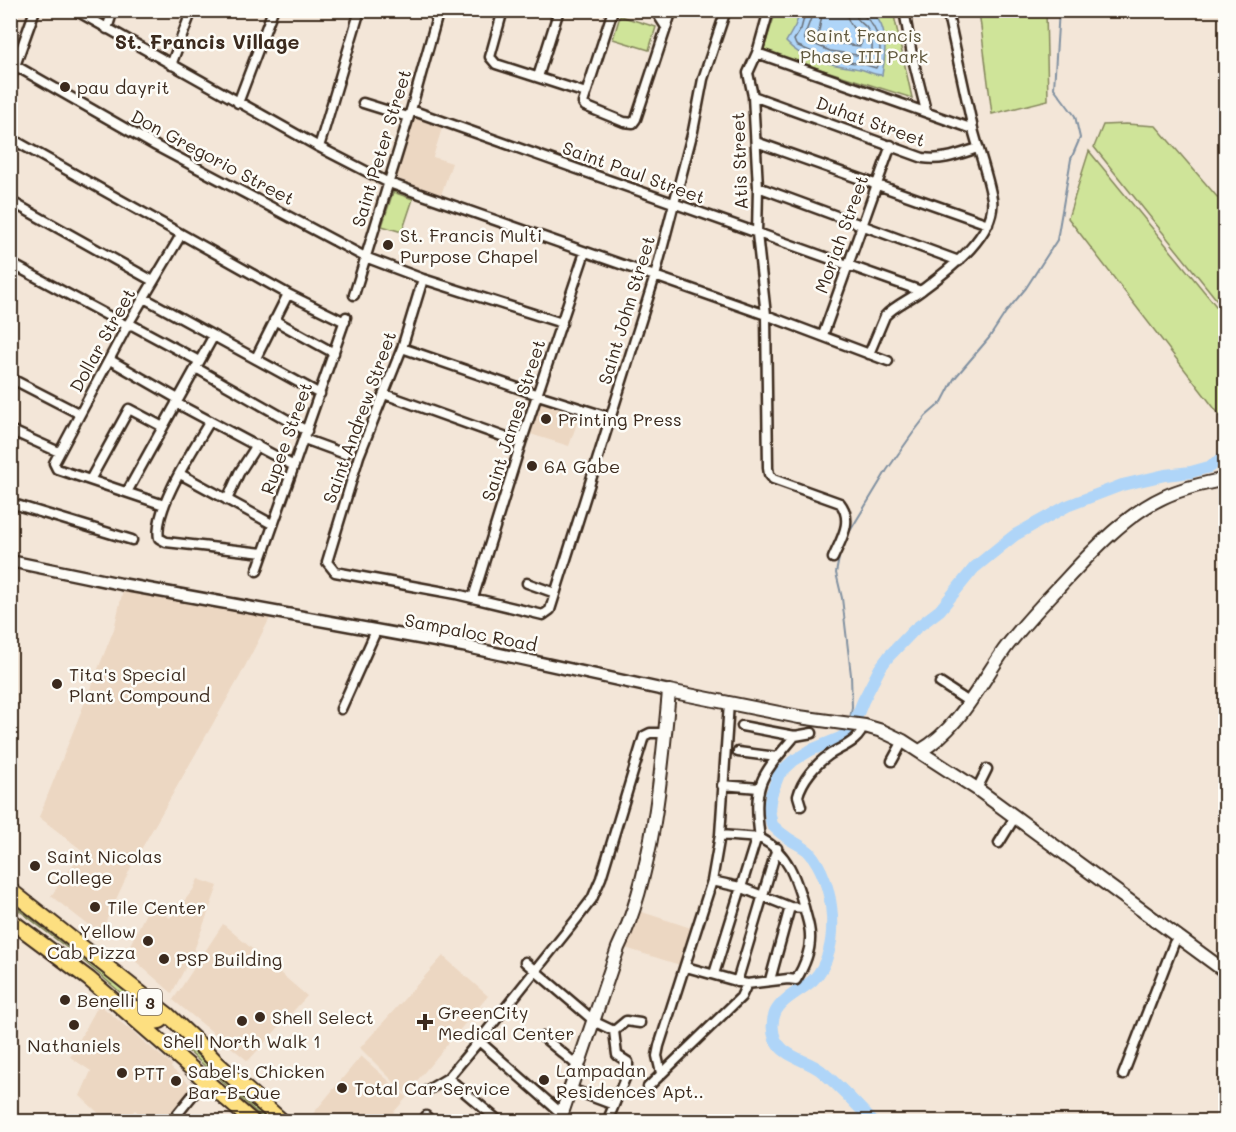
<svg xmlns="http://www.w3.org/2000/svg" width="1236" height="1132" font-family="Mali,sans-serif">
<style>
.built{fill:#ecd7c2}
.green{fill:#cfe499;stroke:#85875c;stroke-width:1.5}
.water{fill:#afd5f8;stroke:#8191a1;stroke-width:1.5}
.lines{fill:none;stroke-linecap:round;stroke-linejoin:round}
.shore{stroke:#696e75;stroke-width:1.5}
.stream{stroke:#8191a1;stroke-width:2}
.river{stroke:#afd5f8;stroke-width:12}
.minor-casing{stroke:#3b2a1e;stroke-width:13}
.tertiary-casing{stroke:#3b2a1e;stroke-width:15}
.secondary-casing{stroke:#3b2a1e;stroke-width:16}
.trunk-casing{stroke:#3b2a1e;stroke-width:18}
.minor{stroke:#fdfcf7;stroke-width:8}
.tertiary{stroke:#fdfcf7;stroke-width:10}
.secondary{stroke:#fdfcf7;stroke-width:12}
.trunk{stroke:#fddf80;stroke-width:14}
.poi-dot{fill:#3b2a1e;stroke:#fdfcf7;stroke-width:2}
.labels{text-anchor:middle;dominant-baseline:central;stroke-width:5;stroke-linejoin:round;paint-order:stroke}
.shield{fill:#fdfcf7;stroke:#75695f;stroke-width:1.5}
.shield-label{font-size:16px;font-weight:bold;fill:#3b2a1e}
.park-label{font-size:18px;fill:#60583d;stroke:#fdfcf7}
.poi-label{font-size:18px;fill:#3b2a1e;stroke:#fdfcf7;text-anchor:start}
.street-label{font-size:18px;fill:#3b2a1e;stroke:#fdfcf7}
.neighbourhood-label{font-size:20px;font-weight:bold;fill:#3b2a1e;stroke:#fdfcf7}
</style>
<rect width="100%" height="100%" fill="#f3e6d8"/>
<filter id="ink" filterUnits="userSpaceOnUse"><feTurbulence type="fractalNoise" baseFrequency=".0167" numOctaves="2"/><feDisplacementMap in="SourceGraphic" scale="12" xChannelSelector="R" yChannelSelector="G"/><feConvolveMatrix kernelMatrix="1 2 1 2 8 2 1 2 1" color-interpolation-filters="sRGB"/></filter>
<g filter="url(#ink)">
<path class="built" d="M 414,114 L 443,125 L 433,157 L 452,163 L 441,195 L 398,179 L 395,174 Z
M 539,397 L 581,412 L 569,446 L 527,433 Z
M 123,590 L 270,618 L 239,678 L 131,867 L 100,934 L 51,896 L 83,851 L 39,817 L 114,629 Z
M 198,879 L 218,886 L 193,953 L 172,993 L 126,953 L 150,905 L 170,918 L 193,890 Z
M 636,910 L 691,928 L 680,965 L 622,947 Z
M 223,924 L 307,996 L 248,1061 L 173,1000 Z
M 443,956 L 488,996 L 406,1094 L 360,1048 Z
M 99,1004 L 172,1065 L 171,1068 L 194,1088 L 166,1121 L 148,1121 L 135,1110 L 124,1121 L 107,1121 L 80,1096 L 91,1071 L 70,1057 Z
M 361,1056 L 407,1097 L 386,1121 L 319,1121 L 312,1115 Z"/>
<path class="green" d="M 776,11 L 893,11 L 912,98 L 763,51 Z
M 979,11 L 1046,11 L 1048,100 L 992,114 Z
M 620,16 L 656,27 L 649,50 L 613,39 Z
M 1126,124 L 1156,126 L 1225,206 L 1225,310 L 1094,147 L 1103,125 Z
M 1089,151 L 1225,317 L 1225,422 L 1068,218 Z
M 393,192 L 413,199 L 402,232 L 382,226 Z
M 10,902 L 109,978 L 156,1018 L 134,1004 L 85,962 L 11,904 Z
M 178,1038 L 271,1121 L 266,1121 L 176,1040 Z"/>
<path class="water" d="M 801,11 C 817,10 863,6 875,16 C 889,29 885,59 882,75 C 874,75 868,71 860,69 C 834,64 805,63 786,42 L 795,26 Z"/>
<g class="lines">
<path class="shore" d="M 806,10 L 801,29 L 794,40 L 796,45 L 828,59 L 863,64 L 876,68 C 885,52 878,27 864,16 L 862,10
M 814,10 L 804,37 L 805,40 L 830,51 L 870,57 C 874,50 872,35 866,27 C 860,21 856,21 855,10
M 823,10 L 818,36 L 833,43 L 860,46 L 862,42 C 857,30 847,25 846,10"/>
<path class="stream" d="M 847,536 L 887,470 L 913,433 L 926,416 L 942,402 L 954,379 L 989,338 L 1006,312 L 1026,288 L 1057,240 L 1071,159 L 1080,138 L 1075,116 L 1054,88 L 1059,10
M 840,553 L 836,573 L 842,598 L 851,675 L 852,707 L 850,719"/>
<path class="river" d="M 873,1122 C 856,1104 839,1085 820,1070 C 808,1061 787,1057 778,1044 C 772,1036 771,1022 775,1013 C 781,999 802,990 813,980 C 843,951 835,881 809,852 C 804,847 795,843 789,839 C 783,835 777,830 772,825 L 769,809 L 771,795 L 779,774 L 793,761 L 811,750 L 840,738 L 851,731 L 863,701 L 880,668 L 889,656 L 915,629 L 940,610 L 974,568 L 1001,546 L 1015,535 L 1067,506 L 1122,485 L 1165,475 L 1191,472 L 1209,467 L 1226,456"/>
<g class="minor-casing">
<path id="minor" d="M 75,10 L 319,147 L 389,183 L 766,315 L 888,361
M 503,10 L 490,57 L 496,64 L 586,93
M 613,10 L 583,103 L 585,106 L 624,122 L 633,123 L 636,119 L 672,10
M 655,10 L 666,27
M 769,10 L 757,53 L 748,73 L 753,96 L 758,187 L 757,234 L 766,315 L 768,468 L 769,474 L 773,479 L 840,503 C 854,521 841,539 833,558
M 904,10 L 912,55 L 926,111
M 947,10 L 973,129
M 107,29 L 113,10
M 757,53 L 973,129 C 979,152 988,176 992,199 C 997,235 947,271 922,290 C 911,299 895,305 885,316 L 869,354
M 171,65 L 192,10
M 16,66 L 156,146 L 365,257 L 423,279 L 562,323
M 538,77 L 559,10
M 10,80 L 35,10
M 753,96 L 923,158 C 943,161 959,154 978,148
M 238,103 L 273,10
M 363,103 L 408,117
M 411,110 L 921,291
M 10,138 L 288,294 L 345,322
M 756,142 L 988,224
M 319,147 L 360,10
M 758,187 L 959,261
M 10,201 L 153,281
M 10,263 L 127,326 L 132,325 L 199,361
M 423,279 L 402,348 L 359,456 L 327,562 L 335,572 L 456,594 L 543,615 L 550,610 L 655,276 L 693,131 L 703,79 L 726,10
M 354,295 L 411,110 L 439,10
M 144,298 L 320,394
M 274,320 L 334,353
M 823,335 L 891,145
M 402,348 L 538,395 L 611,418
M 256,358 L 288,294
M 110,360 L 178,399
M 196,368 L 307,431
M 10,378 L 80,414
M 384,394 L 521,443
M 176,403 L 294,466
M 210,421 C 195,447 153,509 159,538 L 166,542 L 263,553
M 10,430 L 59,452
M 304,439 L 345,454
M 180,474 L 272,524
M 90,480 L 129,409 L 163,427
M 127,492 L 213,337
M 227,500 L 239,473 L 257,445
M 10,503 L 132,540
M 164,505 L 57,469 L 54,463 L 127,326 L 181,235
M 257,571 L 346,317
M 527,583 L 555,593
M 473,598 L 521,443 L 585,252
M 940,683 L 969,702
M 341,709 L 376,631
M 742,726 L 795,736 L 812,733
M 738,752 L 777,757
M 892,761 L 903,741
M 722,785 L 759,788
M 977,789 L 987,769
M 801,806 L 798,796 C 802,780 816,764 829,755 C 843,746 859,742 864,725
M 720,835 L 760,838
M 999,843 L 1015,817
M 712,881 L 740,887 L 790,907 L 804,908
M 525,962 L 593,1020
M 686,967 L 747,984 L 788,979 L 796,980 C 804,967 811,951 810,935 C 810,926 806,916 804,907 C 796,879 788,852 760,838 C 752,783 761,776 795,736
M 714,974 L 757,836
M 770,980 L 790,907
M 737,982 L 777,848
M 593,1021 L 614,1031 L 626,1021 L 640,1023
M 543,1037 L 578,1066
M 479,1041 L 562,1114
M 661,1073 L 657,1056 L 659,1046 L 712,881 L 720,835 L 729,703
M 1123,1075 L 1174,943 L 1179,937
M 448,1078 L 500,1122
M 648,1087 L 741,997 L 747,984
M 571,1089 L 614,1105
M 426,1091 L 448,1078 L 479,1041 L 579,916 L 592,899 L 601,878 L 644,736 L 650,733 L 665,733
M 426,1116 L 432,1122
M 171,1122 L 205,1080
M 607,1122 L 628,1071 L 628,1062 L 617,1055 L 614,1031"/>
</g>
<g class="tertiary-casing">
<path id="tertiary" d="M 10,561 L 121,584 L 463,646 L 669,691"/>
</g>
<g class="secondary-casing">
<path id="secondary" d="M 920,751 C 958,730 980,684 1004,650 C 1020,628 1039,608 1058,588 C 1088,556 1124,515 1164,497 C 1183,488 1205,483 1226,479
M 559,1122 L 618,948 C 653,876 662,770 669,691 L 799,717 L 865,726 L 882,731 L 903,741 L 977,789 L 1226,972"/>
</g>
<g class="trunk-casing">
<path id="trunk" d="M 10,890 L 168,1015 L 198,1043 L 219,1065 L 283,1122
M 10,920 L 89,979 L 253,1122
M 136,1008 L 155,1022 L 160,1021 L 168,1015"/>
</g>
<use href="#minor" class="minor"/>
<use href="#tertiary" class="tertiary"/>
<use href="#secondary" class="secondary"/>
<use href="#trunk" class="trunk"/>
</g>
</g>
<g class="poi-dot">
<circle cx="65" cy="87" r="6"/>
<circle cx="388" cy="245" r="6"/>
<circle cx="546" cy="419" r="6"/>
<circle cx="532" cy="466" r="6"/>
<circle cx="57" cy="684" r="6"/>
<circle cx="35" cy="866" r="6"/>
<circle cx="95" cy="907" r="6"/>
<circle cx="148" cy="941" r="6"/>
<circle cx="164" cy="959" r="6"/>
<circle cx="65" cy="1000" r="6"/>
<circle cx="260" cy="1017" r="6"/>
<circle cx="242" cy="1021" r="6"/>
<path d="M422 1013h6v6h6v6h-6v6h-6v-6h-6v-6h6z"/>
<circle cx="74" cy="1025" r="6"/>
<circle cx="122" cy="1073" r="6"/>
<circle cx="544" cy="1080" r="6"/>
<circle cx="176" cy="1081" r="6"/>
<circle cx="342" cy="1088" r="6"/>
</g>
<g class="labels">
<rect class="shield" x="138" y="989" width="24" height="26" rx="4.5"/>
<g class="shield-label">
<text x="150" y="1002">3</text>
</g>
<g class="park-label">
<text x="864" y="35">Saint Francis<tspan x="864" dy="21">Phase III Park</tspan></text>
</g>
<g class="poi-label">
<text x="77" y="87">pau dayrit</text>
<text x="400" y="235">St. Francis Multi<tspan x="400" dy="21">Purpose Chapel</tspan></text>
<text x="558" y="419">Printing Press</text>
<text x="544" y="466">6A Gabe</text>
<text x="69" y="674">Tita's Special<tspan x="69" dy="21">Plant Compound</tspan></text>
<text x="47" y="856">Saint Nicolas<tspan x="47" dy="21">College</tspan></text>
<text x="107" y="907">Tile Center</text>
<text x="136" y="931" text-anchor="end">Yellow<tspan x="136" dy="21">Cab Pizza</tspan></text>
<text x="176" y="959">PSP Building</text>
<text x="77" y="1000">Benelli</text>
<text x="438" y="1012">GreenCity<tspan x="438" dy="21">Medical Center</tspan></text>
<text x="272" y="1017">Shell Select</text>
<text x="242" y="1041" text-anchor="middle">Shell North Walk 1</text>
<text x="74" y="1045" text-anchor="middle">Nathaniels</text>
<text x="556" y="1070">Lampadan<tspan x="556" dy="21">Residences Apt..</tspan></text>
<text x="188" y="1071">Sabel's Chicken<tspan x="188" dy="21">Bar-B-Que</tspan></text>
<text x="134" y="1073">PTT</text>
<text x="354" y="1088">Total Car Service</text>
</g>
<g class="street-label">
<text transform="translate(871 121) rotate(20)">Duhat Street</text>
<text transform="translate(381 148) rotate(-73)">Saint Peter Street</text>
<text transform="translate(213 157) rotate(28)">Don Gregorio Street</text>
<text transform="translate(739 161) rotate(-92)">Atis Street</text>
<text transform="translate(634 172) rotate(20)">Saint Paul Street</text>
<text transform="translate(841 234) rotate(-70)">Moriah Street</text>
<text transform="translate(626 310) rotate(-73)">Saint John Street</text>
<text transform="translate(102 340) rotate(-61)">Dollar Street</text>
<text transform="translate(359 417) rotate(-70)">Saint Andrew Street</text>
<text transform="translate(513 420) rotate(-72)">Saint James Street</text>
<text transform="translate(286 438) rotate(-70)">Rupee Street</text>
<text transform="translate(471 632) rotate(11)">Sampaloc Road</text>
</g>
<g class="neighbourhood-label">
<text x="207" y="41">St. Francis Village</text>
</g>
</g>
<rect width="1236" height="1132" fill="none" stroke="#fdfcf7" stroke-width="36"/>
<rect x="18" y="18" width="1200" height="1096" fill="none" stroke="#3b2a1e" stroke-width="2" filter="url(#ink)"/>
</svg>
